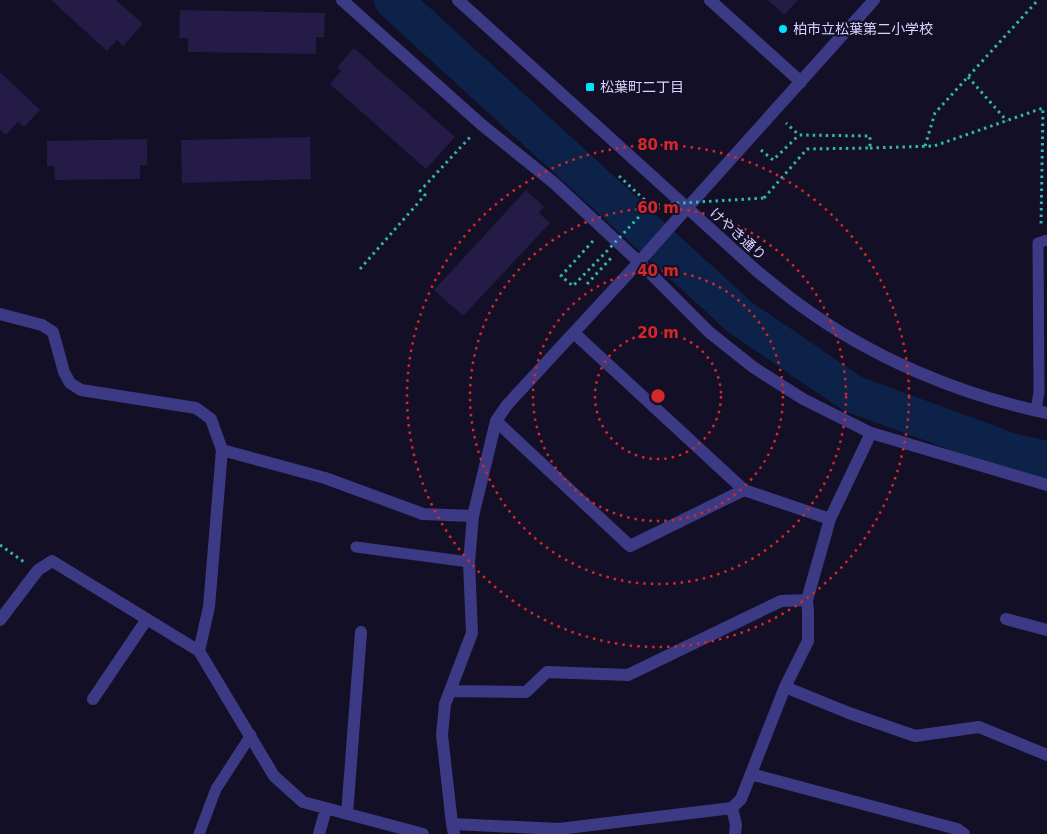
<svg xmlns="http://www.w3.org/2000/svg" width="1047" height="834" font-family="'DejaVu Sans','Noto Sans JP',sans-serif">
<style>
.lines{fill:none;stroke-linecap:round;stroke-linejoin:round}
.river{stroke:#0c2248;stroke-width:38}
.building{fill:#241b47}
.path{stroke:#2fb8b0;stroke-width:3;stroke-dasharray:2.5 4;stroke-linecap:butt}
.service{stroke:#3d3a85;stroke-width:11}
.minor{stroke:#3d3a85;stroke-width:12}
.tertiary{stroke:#3d3a85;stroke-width:12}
.path-bridge{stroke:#2fb8b0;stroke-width:3;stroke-dasharray:2.5 4;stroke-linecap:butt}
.ring{fill:none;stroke:#d62828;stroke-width:2.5;stroke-dasharray:2.5 5}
.poi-dot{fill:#00e5ff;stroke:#130f26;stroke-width:2}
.labels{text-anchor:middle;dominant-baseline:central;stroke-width:4;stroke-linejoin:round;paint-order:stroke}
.poi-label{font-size:14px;fill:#d9d4ff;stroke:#130f26;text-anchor:start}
.street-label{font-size:14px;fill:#d9d4ff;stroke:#130f26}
.centre{fill:#d62828;stroke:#130f26;stroke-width:2.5}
.ring-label{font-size:15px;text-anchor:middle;font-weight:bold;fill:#d62828;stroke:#130f26;stroke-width:4;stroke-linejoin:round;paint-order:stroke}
</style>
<rect width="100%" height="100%" fill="#130f26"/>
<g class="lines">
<path class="river" d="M 393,0 L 741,318 L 853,394 L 1011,452 L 1047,460"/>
</g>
<path class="building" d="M 51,0 L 116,0 L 143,24 L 123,46 L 117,40 L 107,51 Z
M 768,0 L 798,0 L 784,15 Z
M 180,10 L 325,13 L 324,37 L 316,37 L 316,54 L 188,52 L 188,38 L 179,38 Z
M 354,48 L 455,137 L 426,169 L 330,84 L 341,71 L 337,67 Z
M 0,72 L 40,110 L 24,127 L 18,122 L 6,135 L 0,130 Z
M 310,137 L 311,179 L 182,183 L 181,140 Z
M 147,139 L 147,165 L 140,165 L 140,179 L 55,180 L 54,166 L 47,166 L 47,141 Z
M 526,190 L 544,207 L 539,213 L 550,223 L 463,316 L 434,290 Z"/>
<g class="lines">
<path class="path" d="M 968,77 L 1007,121
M 925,146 L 935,113 L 1038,0
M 870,148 L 934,146 L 1043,108 L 1041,225
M 761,150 L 773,160 L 799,135
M 619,176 L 650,205
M 764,198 L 807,149 L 870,148 L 870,136 L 799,135 L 786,123
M 593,241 L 561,276 L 573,286 L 605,253
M 360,269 L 425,195 L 420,191 L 471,136
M 587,284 L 612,257
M 0,545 L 24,562"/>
<path class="service" d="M 1036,410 L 1039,392 L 1038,243 L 1047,240
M 356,547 L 469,562
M 199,834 L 216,789 L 251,735"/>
<path class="minor" d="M 342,0 L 482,125 L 554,183 L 639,262 L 709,332 L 753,367 L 803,399 L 871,433 L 1047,485
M 710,0 L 801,82
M 0,314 L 42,325 L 53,332 L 64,372 L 70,383 L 81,390 L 196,408 L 211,419 L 222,450 L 209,607 L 199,651 L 274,776 L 303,802 L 423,834
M 574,333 L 744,490
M 496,421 L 630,546 L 744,490 L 830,519
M 222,450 L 325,478 L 423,514 L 473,516
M 1006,619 L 1047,630
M 0,620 L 38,570 L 52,561 L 199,651
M 785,687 L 849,713 L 915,736 L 979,727 L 1047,755
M 450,691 L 526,692 L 547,672 L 628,675 L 781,601 L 807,600
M 93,699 L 147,619
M 751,774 L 957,829 L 964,834
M 732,808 L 736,825 L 735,834
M 347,814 L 361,632
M 452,824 L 559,829 L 732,808 L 741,799 L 785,687 L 808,641 L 808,612 L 807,600 L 830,519 L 871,433
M 319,834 L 326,809
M 454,834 L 452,824 L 442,735 L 445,704 L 472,633 L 469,562 L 473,516 L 496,421 L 507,405 L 639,262 L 687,208"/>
<path class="tertiary" d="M 458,0 L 758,272 C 772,283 786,295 800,305 C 872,358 960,395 1047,413
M 687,208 L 874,0"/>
<path class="path-bridge" d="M 606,252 L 650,205 L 764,198"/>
</g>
<g class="ring">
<circle cx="658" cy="396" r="63"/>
<circle cx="658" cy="396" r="125"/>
<circle cx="658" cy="396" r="188"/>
<circle cx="658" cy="396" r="251"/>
</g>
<g class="poi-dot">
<circle cx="783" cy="29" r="5"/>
<rect x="585" y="82" width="10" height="10" rx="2.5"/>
</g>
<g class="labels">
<g class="poi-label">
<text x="793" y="29">柏市立松葉第二小学校</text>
<text x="600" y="87">松葉町二丁目</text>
</g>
<g class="street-label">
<text transform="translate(738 234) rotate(42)">けやき通り</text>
</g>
</g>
<circle cx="658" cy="396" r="8" class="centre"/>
<g class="ring-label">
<text x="658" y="150">80 m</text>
<text x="658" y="213">60 m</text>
<text x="658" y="276">40 m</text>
<text x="658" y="338">20 m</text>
</g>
</svg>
